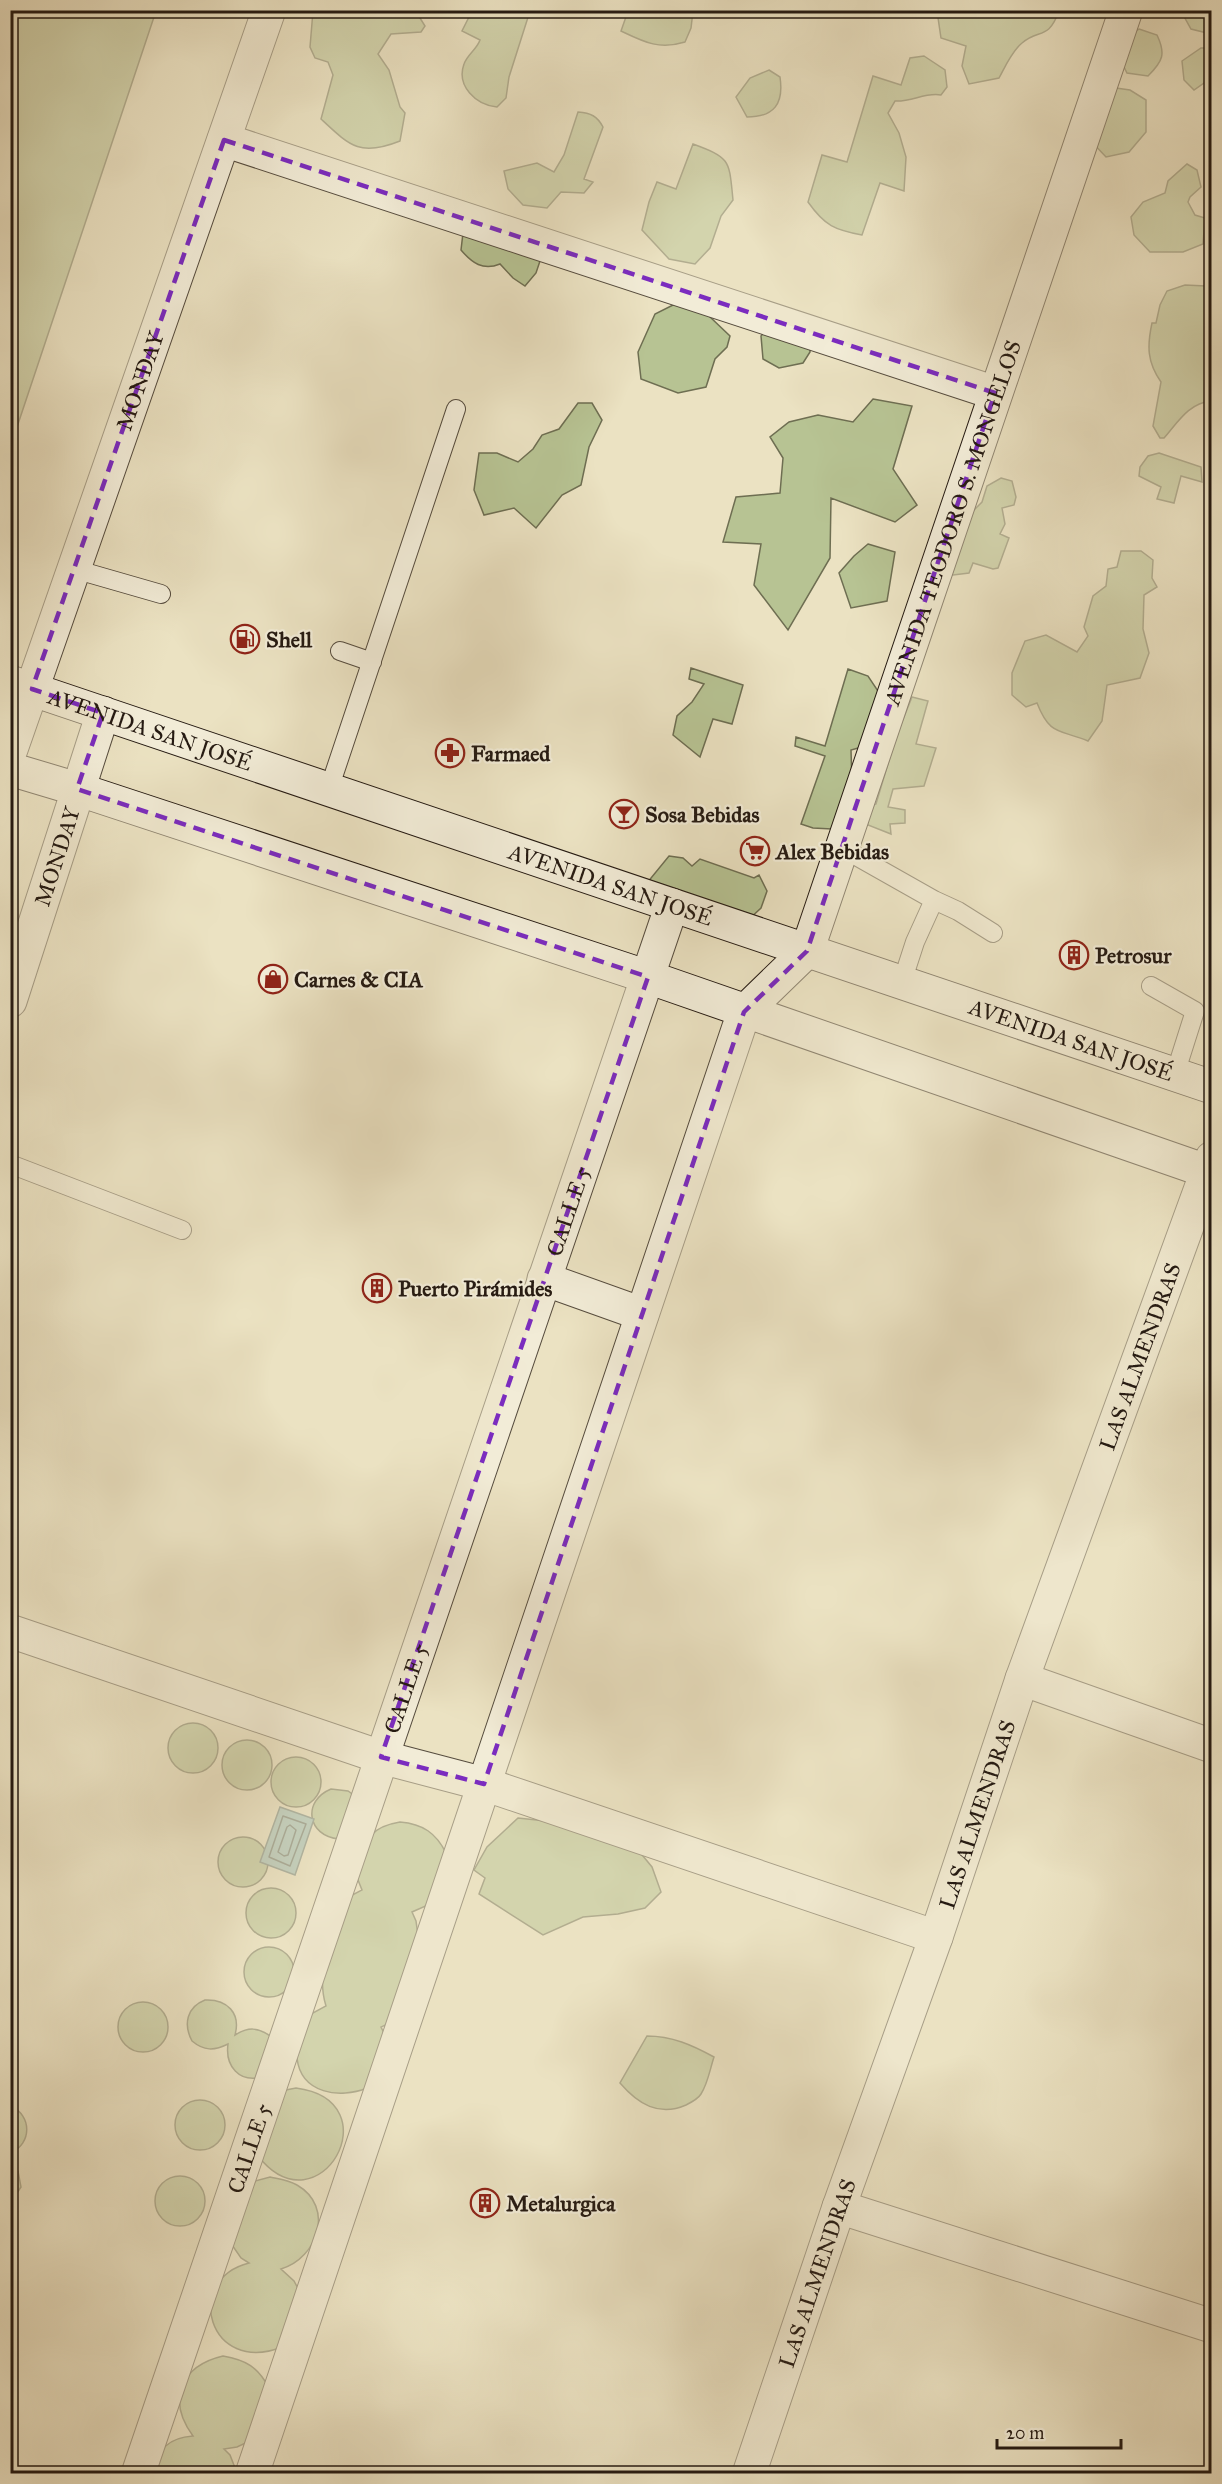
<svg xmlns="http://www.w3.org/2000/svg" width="1222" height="2484" font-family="'IM FELL Great Primer',serif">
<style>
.green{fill:#b7c393;stroke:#6e6e52;stroke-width:1.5}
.water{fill:#99bdb8;stroke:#6b7c76;stroke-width:1.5}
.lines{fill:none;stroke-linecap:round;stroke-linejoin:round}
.shore{stroke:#5f6c65;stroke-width:1.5}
.lane-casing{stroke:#564c3e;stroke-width:20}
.street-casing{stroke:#564c3e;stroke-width:35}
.secondary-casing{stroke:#251a12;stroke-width:35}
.lane{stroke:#f2ecd7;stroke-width:18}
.street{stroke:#f2ecd7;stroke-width:33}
.secondary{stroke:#f2ecd7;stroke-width:33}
.marked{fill:none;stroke:#7b2cbf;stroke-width:4.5;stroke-dasharray:12 8;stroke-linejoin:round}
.labels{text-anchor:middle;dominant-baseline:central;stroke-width:4.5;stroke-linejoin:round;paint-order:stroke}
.street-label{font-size:22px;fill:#251a12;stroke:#f2ecd7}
.poi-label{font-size:22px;font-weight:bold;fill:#251a12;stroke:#f2ecd7;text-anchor:start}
</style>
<rect width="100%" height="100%" fill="#ebe2c2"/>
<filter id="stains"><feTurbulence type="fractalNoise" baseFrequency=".00333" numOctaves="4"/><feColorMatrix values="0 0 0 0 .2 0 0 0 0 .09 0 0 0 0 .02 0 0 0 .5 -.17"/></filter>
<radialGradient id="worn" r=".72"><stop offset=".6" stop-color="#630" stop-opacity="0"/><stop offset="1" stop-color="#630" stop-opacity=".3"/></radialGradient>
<path class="green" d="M 11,10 L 156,11 L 11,445 L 10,11 Z
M 415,10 L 425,26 L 421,32 L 391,34 L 378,54 L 389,70 L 400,107 L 405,113 L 400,141 C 360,157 350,146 321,119 L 333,75 L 328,62 L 315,58 L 310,47 L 313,11 Z
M 472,11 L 530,11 L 509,77 L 506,98 L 497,107 C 476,105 456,86 464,64 C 467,55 477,49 480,40 L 462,31 Z
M 628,11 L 628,10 L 693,11 L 691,28 L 685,42 C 659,50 644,42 621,31 Z
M 937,11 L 937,10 L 1059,11 C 1048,41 1039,28 1022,43 C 1012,51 1005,67 999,78 L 969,84 L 962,66 L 966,46 L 941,38 Z
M 1181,11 L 1211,11 L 1211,34 L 1191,29 Z
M 1139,29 L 1157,35 C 1166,54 1163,61 1148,76 L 1127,73 L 1119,57 L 1123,38 Z
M 1201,48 L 1211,48 L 1211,78 L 1194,90 L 1184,80 L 1182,61 Z
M 924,56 L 945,70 L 947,87 L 941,95 C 925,92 912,102 895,101 L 888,113 L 899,133 L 906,157 L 904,191 L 880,183 L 862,235 C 835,230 825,226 808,202 L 822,155 L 847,162 L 873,76 L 901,85 L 910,58 Z
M 769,70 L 780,77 C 784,104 774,117 747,117 L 736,97 L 750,78 Z
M 1116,88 L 1130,90 L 1146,100 L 1146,132 L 1129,152 L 1106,157 L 1091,141 Z
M 578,112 C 591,113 597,116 603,127 L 584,179 L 593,182 L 584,193 L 561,192 L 547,208 L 523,205 L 508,189 L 504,171 L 537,163 L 554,172 L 564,155 Z
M 693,144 C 731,158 729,160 733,200 L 721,216 L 710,248 L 695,264 L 669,259 L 642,230 L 649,202 L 657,182 L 676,189 Z
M 1187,164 L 1197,170 L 1201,187 L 1190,197 L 1188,202 L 1195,215 L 1205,218 L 1203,244 L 1183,252 L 1150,252 L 1134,235 L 1131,217 L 1143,202 L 1165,193 L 1168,181 Z
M 463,233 L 542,255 L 536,273 L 525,286 L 513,278 L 500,264 C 483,271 472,263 461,250 Z
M 1185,285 L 1206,286 L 1211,289 L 1211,401 C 1189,403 1178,422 1164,438 L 1160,438 L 1153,426 L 1161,382 C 1147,362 1147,346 1152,323 L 1156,323 L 1160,305 L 1167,291 Z
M 689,297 L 730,336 L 727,347 L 715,359 L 706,387 L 678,393 L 641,379 L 638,352 L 655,314 Z
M 771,325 L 810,338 L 810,352 L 803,363 L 779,368 L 763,359 L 761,336 Z
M 873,399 L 912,406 L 893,469 L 917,505 L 895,522 L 831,498 L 830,558 L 788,630 L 754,585 L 761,544 L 723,542 L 736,497 L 780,493 L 783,458 L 770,437 L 789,422 L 818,415 L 853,422 Z
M 578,403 L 592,403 L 602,420 L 589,447 L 581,485 L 562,495 L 536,528 L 514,508 L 484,515 L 474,490 L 479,453 L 497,453 L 518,462 L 533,449 L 542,435 L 559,429 Z
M 1159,453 L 1201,467 L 1202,482 L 1181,476 L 1174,503 L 1157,499 L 1161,487 L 1139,476 L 1140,467 L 1148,456 Z
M 1001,478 L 1012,481 L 1016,497 L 1014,505 L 1002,508 L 1005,524 L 1000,534 L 1009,538 L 998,568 L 993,569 L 973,563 L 969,573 L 953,575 L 939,568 L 960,508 L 974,510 L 982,502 L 987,486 Z
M 868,544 L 895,552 L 887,601 L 851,608 L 839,573 L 854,556 Z
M 1121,551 L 1141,551 L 1153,560 L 1152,578 L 1157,587 L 1144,595 L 1143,629 L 1149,653 L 1140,678 L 1107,685 L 1102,721 L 1088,741 C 1059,729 1050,736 1037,703 L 1026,707 L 1012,695 L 1012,673 L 1025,641 L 1046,635 L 1077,652 L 1088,636 L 1084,627 L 1093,596 L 1106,586 L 1108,569 L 1117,567 Z
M 691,668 L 743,685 L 732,724 L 713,719 L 700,757 L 673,735 L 677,716 L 692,702 L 704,684 L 689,679 Z
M 848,669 L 868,676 L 886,703 L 865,746 L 851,750 L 852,783 L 832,829 L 813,828 L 801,824 L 825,756 L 795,746 L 796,737 L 825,746 Z
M 912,697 L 928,701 L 916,744 L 936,748 L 924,786 L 893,789 L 888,807 L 905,810 L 905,823 L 890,824 L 891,834 L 868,825 L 864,808 L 876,804 L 896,737 Z
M 669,856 L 683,858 L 692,866 L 700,859 L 754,878 L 759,875 L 767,891 L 761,908 L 747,921 L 642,889 Z
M168 1748a25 25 0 1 1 50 0a25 25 0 1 1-50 0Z
M222 1765a25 25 0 1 1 50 0a25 25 0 1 1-50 0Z
M271 1782a25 25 0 1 1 50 0a25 25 0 1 1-50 0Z
M 331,1789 L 348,1791 L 355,1796 L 339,1839 C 307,1836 302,1801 331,1789 Z
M 518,1818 L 555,1822 L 633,1844 L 652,1867 L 661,1892 L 645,1908 L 618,1914 L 583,1917 L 543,1935 L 479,1894 L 485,1878 L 474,1870 L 487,1847 Z
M 400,1822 C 423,1824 436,1833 446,1853 L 428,1905 L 412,1912 L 416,1921 L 418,1936 L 392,2022 L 381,2027 L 385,2035 L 367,2088 C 340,2099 301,2094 297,2058 C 295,2049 308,2024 311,2014 L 326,2006 C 315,1972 332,1934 341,1901 L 362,1890 L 356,1875 C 367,1844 364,1828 400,1822 Z
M218 1862a25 25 0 1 1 50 0a25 25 0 1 1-50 0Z
M246 1913a25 25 0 1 1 50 0a25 25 0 1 1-50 0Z
M244 1972a25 25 0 1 1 50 0a25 25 0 1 1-50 0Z
M 205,2000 C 227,1999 241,2013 235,2035 C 248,2027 258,2027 270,2036 L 262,2077 C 239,2083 225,2066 228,2044 C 214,2051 204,2051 192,2041 C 183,2024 187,2007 205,2000 Z
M118 2027a25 25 0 1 1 50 0a25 25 0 1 1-50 0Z
M 647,2036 C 672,2036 692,2045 714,2057 C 710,2069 708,2083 701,2094 C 698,2099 692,2102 686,2105 C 659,2117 638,2104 620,2083 Z
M 296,2088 C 394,2101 319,2233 258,2156 L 281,2091 Z
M175 2125a25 25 0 1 1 50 0a25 25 0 1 1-50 0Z
M 11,2106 C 32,2116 32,2143 11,2153 Z
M 11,2162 L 18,2171 L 21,2187 L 11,2202 Z
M155 2201a25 25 0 1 1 50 0a25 25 0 1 1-50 0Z
M 270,2177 C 280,2179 289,2180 297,2185 C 335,2207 318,2258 281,2269 L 294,2281 L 301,2294 L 282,2347 C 209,2376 182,2280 249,2263 L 241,2258 L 232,2245 L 255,2181 Z
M 223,2356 C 246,2360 258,2367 269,2388 L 250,2441 L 237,2447 L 224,2449 L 230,2455 L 237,2473 L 148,2474 C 160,2451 165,2438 193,2436 C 167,2401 180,2366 223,2356 Z"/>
<path class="water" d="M 280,1807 L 314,1819 L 295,1875 L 260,1862 Z"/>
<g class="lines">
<path class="shore" d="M 283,1816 L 306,1824 L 290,1866 L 269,1857 Z
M 290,1825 L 296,1830 L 288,1855 L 284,1856 L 278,1852 L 287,1827 Z"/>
<g class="lane-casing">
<path id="lane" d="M 74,569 L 161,594
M 340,651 L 372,662
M 329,789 L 456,409
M 842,848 L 934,900
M 902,982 L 915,942 L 934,900 L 958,911 L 993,933
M 1151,986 L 1195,1011 L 1175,1074
M 10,1164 L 182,1230"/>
</g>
<g class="street-casing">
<g id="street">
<path d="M 224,140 L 995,393"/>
<path id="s1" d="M 10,752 L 269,10"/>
<path id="s2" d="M 10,1001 L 103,713"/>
<path d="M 544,1279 L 642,1314"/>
<path d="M 10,1631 L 381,1757 L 484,1784 L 936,1937"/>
<path d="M 1022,1679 L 1212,1746"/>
<path d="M 839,2207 L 1212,2326"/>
<path id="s3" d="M 138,2474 L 672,905"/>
<path d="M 252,2474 L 744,1012"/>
<path id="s4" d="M 749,2474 L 839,2207 L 936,1937 L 1022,1679 L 1212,1158"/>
</g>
</g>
<g class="secondary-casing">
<g id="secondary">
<path id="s5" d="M 10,682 L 1212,1087"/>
<path d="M 10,769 L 77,789 L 648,977 L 1212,1173"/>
<path id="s6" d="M 744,1012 L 807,951 L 1126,10"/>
</g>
</g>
<use href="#lane" class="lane"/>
<use href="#street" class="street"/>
<use href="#secondary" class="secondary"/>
</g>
<path d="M0 0H1222V2484H0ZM 224,140 L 995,393 L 807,951 L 744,1012 L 484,1784 L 381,1757 L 648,977 L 77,789 L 103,713 L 32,689 Z" fill="#ebe2c2" fill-opacity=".55" fill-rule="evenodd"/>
<path class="marked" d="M 224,140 L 995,393 L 807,951 L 744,1012 L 484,1784 L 381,1757 L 648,977 L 77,789 L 103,713 L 32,689 Z"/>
<defs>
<g id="fuel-ring" transform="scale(1.5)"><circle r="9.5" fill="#f2ecd7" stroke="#8f2418" stroke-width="1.5"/><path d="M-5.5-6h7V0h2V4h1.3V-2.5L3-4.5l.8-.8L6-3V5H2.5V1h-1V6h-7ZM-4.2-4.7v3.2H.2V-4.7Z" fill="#8f2418"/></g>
<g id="pharmacy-ring" transform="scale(1.5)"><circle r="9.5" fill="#f2ecd7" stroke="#8f2418" stroke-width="1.5"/><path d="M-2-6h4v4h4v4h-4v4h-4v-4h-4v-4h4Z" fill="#8f2418"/></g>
<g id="bar-ring" transform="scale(1.5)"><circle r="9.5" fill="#f2ecd7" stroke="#8f2418" stroke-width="1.5"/><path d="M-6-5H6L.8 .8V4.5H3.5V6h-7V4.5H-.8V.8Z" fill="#8f2418"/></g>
<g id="supermarket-ring" transform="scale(1.5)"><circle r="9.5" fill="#f2ecd7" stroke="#8f2418" stroke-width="1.5"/><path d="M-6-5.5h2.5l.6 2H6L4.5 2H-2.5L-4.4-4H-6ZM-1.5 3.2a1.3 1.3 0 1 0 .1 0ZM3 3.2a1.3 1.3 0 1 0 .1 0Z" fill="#8f2418"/></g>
<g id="building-ring" transform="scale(1.5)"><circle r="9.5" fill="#f2ecd7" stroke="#8f2418" stroke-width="1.5"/><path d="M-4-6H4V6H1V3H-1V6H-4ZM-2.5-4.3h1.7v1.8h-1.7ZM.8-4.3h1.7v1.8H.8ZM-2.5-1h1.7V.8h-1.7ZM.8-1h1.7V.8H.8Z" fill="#8f2418"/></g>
<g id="shop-ring" transform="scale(1.5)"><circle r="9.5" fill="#f2ecd7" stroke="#8f2418" stroke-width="1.5"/><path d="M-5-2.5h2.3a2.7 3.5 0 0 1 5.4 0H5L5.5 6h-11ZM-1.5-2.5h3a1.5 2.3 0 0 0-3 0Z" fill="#8f2418"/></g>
</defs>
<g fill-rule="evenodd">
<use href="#fuel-ring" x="245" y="639"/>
<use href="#pharmacy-ring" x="450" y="753"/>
<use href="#bar-ring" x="624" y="814"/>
<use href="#supermarket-ring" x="755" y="851"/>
<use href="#building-ring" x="1074" y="955"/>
<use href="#shop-ring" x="273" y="979"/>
<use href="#building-ring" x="377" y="1288"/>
<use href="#building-ring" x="485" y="2203"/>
</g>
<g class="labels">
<g class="street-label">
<text stroke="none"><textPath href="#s1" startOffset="393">MONDAY</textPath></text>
<text stroke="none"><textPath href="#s6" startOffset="540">AVENIDA TEODORO S. MONGELOS</textPath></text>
<text stroke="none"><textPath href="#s5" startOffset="148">AVENIDA SAN JOSÉ</textPath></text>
<text stroke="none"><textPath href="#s2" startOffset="152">MONDAY</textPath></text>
<text stroke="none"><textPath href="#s5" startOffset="634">AVENIDA SAN JOSÉ</textPath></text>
<text stroke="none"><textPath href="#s5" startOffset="1120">AVENIDA SAN JOSÉ</textPath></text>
<text stroke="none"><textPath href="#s3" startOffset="1334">CALLE 5</textPath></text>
<text stroke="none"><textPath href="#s4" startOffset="1184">LAS ALMENDRAS</textPath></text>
<text stroke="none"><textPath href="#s3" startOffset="830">CALLE 5</textPath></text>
<text stroke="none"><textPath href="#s4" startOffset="698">LAS ALMENDRAS</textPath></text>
<text stroke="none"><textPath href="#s3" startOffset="344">CALLE 5</textPath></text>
<text stroke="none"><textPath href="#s4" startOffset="212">LAS ALMENDRAS</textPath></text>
</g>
<g class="poi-label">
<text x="266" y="639">Shell</text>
<text x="471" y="753">Farmaed</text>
<text x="645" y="814">Sosa Bebidas</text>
<text x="776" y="851">Alex Bebidas</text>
<text x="1095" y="955">Petrosur</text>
<text x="294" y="979">Carnes &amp; CIA</text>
<text x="398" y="1288">Puerto Pirámides</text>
<text x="506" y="2203">Metalurgica</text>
</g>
</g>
<rect width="1222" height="2484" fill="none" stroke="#ebe2c2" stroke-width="36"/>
<rect x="12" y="12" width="1198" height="2460" fill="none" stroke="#251a12" stroke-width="3"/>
<rect x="18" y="18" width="1186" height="2448" fill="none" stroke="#251a12" stroke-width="1.5"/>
<path d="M997 2439v9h124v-9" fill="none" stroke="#251a12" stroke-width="3"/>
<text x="1006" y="2439" font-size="18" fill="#251a12" stroke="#f2ecd7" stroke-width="4.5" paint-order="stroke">20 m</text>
<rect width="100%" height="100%" filter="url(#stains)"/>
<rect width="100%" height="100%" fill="url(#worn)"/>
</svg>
